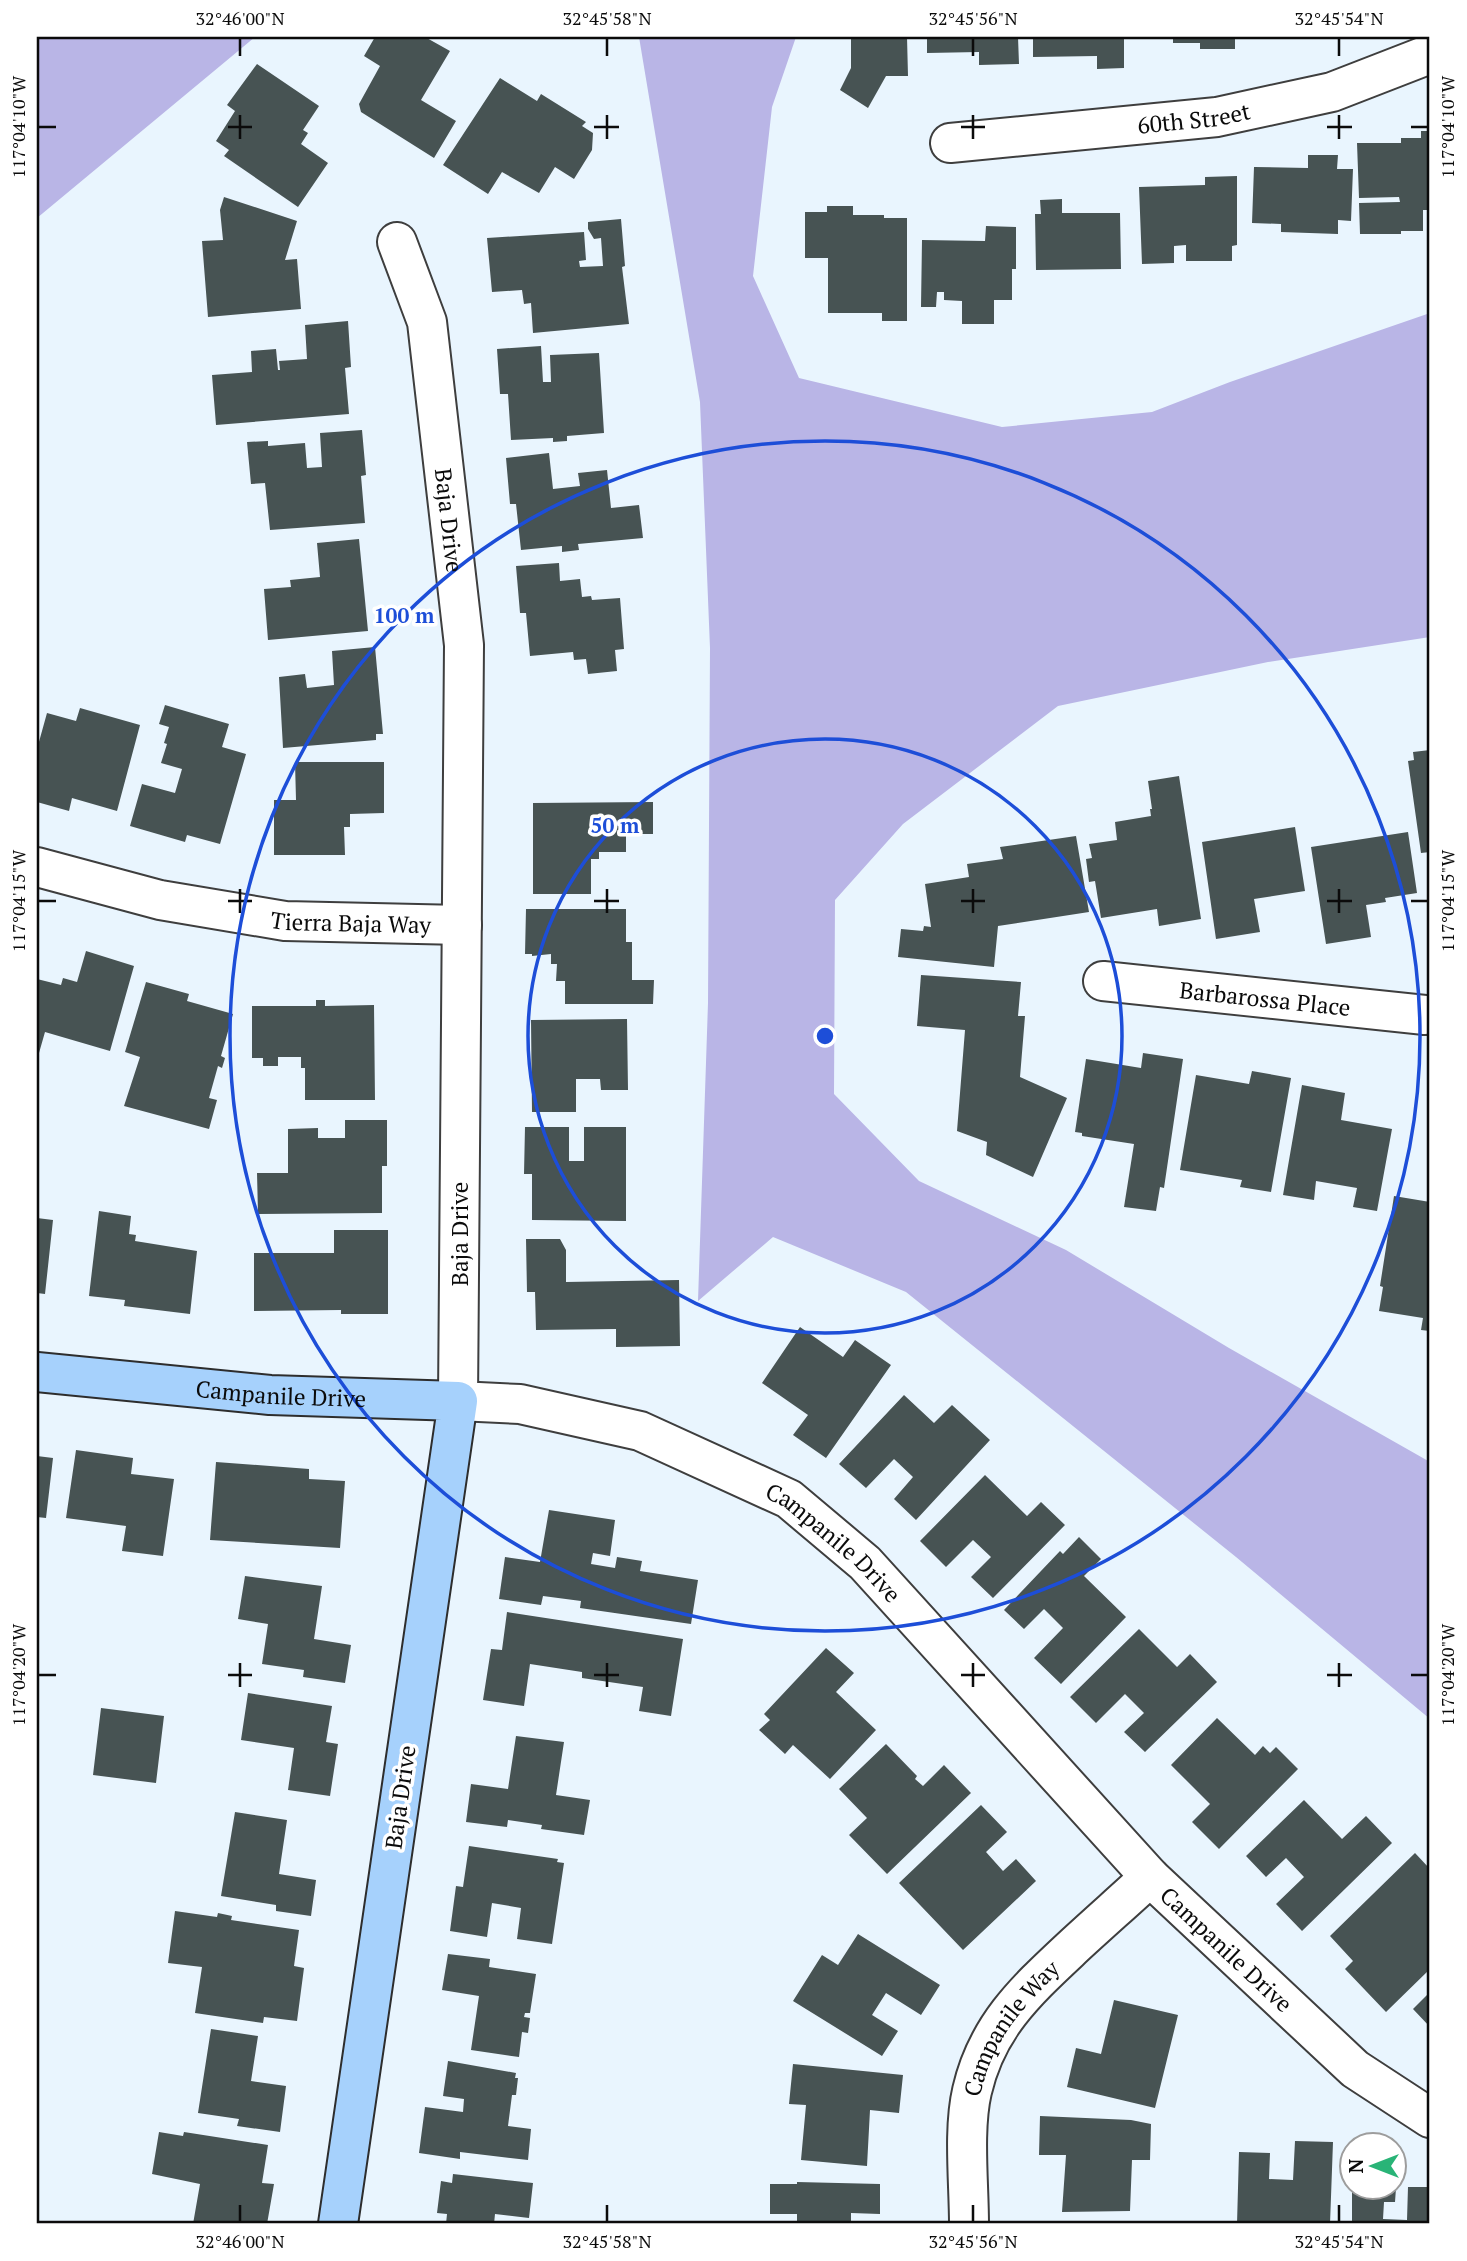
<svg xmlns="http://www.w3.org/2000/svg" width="1467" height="2261" font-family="'PT Serif',serif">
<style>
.green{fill:#b9b5e6}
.building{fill:#475353}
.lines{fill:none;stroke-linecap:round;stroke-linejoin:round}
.street-casing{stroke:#3e3e3e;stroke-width:42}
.secondary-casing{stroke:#2d2d2d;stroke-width:42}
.street{stroke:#fff;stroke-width:38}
.secondary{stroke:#a6d1fc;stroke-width:38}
.ticks{fill:none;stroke:#0b0b0b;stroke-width:2.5}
.ring{fill:none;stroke:#1d4ed8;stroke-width:3.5}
.labels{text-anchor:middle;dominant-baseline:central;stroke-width:7;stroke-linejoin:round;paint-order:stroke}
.street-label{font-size:23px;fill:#0b0b0b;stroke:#fff}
.centre{fill:#1d4ed8;stroke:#fff;stroke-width:3.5}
.ring-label{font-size:21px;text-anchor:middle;font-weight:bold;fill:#1d4ed8;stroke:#fff;stroke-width:7;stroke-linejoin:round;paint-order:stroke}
.neatline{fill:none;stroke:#0b0b0b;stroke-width:2.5}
.ticks-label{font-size:18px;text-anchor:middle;fill:#0b0b0b}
</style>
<rect width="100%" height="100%" fill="#e9f5fe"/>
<path class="green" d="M 37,37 L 255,37 L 37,218 Z
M 639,37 L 796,37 L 772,107 L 753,276 L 799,378 L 1002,427 L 1152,412 L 1230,382 L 1430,313 L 1430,637 L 1268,662 L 1058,706 L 903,824 L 835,900 L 834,1094 L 919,1181 L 1066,1250 L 1229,1348 L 1430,1462 L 1430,1719 L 1236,1557 L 906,1292 L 773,1237 L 698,1301 L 708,1003 L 710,648 L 700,402 Z"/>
<path class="building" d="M 375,37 L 425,37 L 450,51 L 421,100 L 456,121 L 434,158 L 361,112 L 359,104 L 380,66 L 364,56 Z
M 851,37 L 907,37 L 908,76 L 886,76 L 868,108 L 840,90 L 851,68 Z
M 927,37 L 1018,37 L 1019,64 L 979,65 L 979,52 L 927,53 Z
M 1033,37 L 1124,37 L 1124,68 L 1097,69 L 1097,56 L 1033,57 Z
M 1173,37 L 1235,37 L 1235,49 L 1200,49 L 1200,43 L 1173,43 Z
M 257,64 L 319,106 L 303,130 L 308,133 L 301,144 L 328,163 L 298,207 L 224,156 L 229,150 L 216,141 L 235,111 L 227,105 Z
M 500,78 L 537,101 L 541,94 L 586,122 L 582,126 L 593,133 L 592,150 L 574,179 L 555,167 L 539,193 L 502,172 L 488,194 L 443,165 Z
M 1421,131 L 1430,131 L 1430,210 L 1423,210 L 1423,231 L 1401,231 L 1401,234 L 1360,234 L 1359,203 L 1400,202 L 1399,197 L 1359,198 L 1357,143 L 1401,143 L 1401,138 L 1421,138 Z
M 1308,155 L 1338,155 L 1337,169 L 1353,169 L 1351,221 L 1338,220 L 1338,234 L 1281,232 L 1281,224 L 1252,223 L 1254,167 L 1308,168 Z
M 1237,176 L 1237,245 L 1232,246 L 1232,261 L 1186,261 L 1186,245 L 1174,246 L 1174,263 L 1142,264 L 1139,187 L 1205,185 L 1205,177 Z
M 224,197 L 297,221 L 285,260 L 297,259 L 301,309 L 208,317 L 202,241 L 223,240 L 220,210 Z
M 1062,199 L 1062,213 L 1120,213 L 1121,269 L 1036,270 L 1035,214 L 1041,214 L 1040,200 Z
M 827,206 L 853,206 L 853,215 L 884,215 L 884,218 L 907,218 L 907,321 L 882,321 L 882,313 L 828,313 L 828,258 L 805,258 L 805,212 L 827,212 Z
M 621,219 L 625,266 L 622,267 L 629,324 L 533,333 L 531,303 L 524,304 L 522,290 L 492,292 L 487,238 L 584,232 L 586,260 L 579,261 L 580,267 L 603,266 L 601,238 L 594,239 L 588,229 L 588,222 Z
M 986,226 L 1016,227 L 1016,269 L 1012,269 L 1012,300 L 994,300 L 994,324 L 962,324 L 962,301 L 944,300 L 944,292 L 937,292 L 936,307 L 921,307 L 922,240 L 985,241 Z
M 348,321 L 351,367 L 345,368 L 349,414 L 216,425 L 212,375 L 252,372 L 251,351 L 276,349 L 278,370 L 280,370 L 279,361 L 307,359 L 305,325 Z
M 541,346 L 543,382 L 551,382 L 550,355 L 599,353 L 604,433 L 567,436 L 567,441 L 553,442 L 553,438 L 511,440 L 508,394 L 500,394 L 497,349 Z
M 362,430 L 366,475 L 361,476 L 365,523 L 270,530 L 265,483 L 251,484 L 247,442 L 268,441 L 268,446 L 305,443 L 307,468 L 322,467 L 320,433 Z
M 549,453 L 553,489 L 580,486 L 578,473 L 607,470 L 611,508 L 639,505 L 643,538 L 578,544 L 579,550 L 562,552 L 562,546 L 521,550 L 516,504 L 510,504 L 506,458 Z
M 359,539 L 368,631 L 268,640 L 264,589 L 291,587 L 290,580 L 320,577 L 317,543 Z
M 559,563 L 560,581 L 580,579 L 582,597 L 591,596 L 592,600 L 620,598 L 624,649 L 615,650 L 617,671 L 588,674 L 586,659 L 574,660 L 573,652 L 530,656 L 526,613 L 520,613 L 516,566 Z
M 375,647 L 383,734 L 376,734 L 376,740 L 283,748 L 279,677 L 305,674 L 307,688 L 334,685 L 332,651 Z
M 165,705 L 229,724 L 222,747 L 246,754 L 220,844 L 187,835 L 185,842 L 130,826 L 142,784 L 175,793 L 182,769 L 161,763 L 167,744 L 164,743 L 169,727 L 159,724 Z
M 80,708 L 140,725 L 117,811 L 72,798 L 69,811 L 37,802 L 37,749 L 47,713 L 76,721 Z
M 1430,750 L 1430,852 L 1421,853 L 1408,761 L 1414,760 L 1413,752 Z
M 295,762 L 384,762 L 384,813 L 350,814 L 350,827 L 344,827 L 345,855 L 274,855 L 274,800 L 296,800 Z
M 1179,776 L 1201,919 L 1159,926 L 1157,909 L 1101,918 L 1095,881 L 1089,882 L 1086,859 L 1092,858 L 1089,844 L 1117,840 L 1115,822 L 1151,816 L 1150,809 L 1152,809 L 1148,781 Z
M 653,802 L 653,834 L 626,834 L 626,852 L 599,852 L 599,859 L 591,859 L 591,894 L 533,894 L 533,803 Z
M 1295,827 L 1305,891 L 1254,899 L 1260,932 L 1216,939 L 1202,842 Z
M 1408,832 L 1417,893 L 1385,898 L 1386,902 L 1366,905 L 1371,937 L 1326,944 L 1311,847 Z
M 1076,836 L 1089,912 L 998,926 L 994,967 L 898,957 L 901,929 L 923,931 L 924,926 L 931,927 L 925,884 L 969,877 L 967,864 L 1003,859 L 1000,847 Z
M 526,909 L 626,909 L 626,942 L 632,942 L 632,980 L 654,980 L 653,1004 L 565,1004 L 565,981 L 556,981 L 557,964 L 551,964 L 551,954 L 532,956 L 532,954 L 525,954 Z
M 86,951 L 134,966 L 110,1051 L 45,1032 L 39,1053 L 37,1052 L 37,979 L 61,985 L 63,978 L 77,982 Z
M 921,975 L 1021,982 L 1018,1016 L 1025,1016 L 1020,1077 L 1067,1098 L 1033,1177 L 986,1155 L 987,1142 L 957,1131 L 965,1030 L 917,1026 Z
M 146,982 L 189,994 L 187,1001 L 233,1014 L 221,1056 L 225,1058 L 222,1068 L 218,1066 L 209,1098 L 217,1100 L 209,1129 L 124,1106 L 140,1057 L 125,1052 Z
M 316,1000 L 325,1000 L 325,1006 L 374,1005 L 375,1100 L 305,1100 L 305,1068 L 301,1068 L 301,1057 L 278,1057 L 278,1066 L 263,1066 L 263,1058 L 252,1058 L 252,1006 L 316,1006 Z
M 627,1019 L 628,1090 L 601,1090 L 600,1079 L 576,1079 L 576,1112 L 532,1112 L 531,1020 Z
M 1143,1053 L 1183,1059 L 1164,1188 L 1160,1187 L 1156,1211 L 1124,1207 L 1134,1144 L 1082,1136 L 1082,1133 L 1075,1132 L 1086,1059 L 1141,1068 Z
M 1252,1071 L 1291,1078 L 1271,1192 L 1240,1187 L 1242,1180 L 1180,1170 L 1196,1075 L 1249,1084 Z
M 1302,1085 L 1345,1093 L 1341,1120 L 1392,1129 L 1377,1211 L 1353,1207 L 1357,1188 L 1316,1181 L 1314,1200 L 1283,1195 Z
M 345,1120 L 387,1120 L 387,1166 L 382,1166 L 382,1213 L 258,1214 L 257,1173 L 288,1173 L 288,1129 L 318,1128 L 318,1138 L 345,1138 Z
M 525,1127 L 569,1127 L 569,1161 L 584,1161 L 584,1127 L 626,1127 L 626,1221 L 532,1220 L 532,1174 L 524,1174 Z
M 1394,1196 L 1430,1202 L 1430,1331 L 1421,1330 L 1423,1318 L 1379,1311 L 1383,1287 L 1380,1286 Z
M 99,1211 L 131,1216 L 129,1234 L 136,1235 L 135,1241 L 197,1251 L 190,1314 L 124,1306 L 125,1300 L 89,1296 Z
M 37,1218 L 53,1220 L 45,1294 L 37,1293 Z
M 334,1230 L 388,1230 L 388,1314 L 341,1314 L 341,1310 L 254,1311 L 254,1253 L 334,1253 Z
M 526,1239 L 560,1239 L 566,1250 L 566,1282 L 679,1280 L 680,1346 L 616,1347 L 616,1329 L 536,1330 L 535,1292 L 527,1292 Z
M 800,1327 L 843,1357 L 855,1340 L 891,1365 L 826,1458 L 793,1435 L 808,1415 L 762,1383 Z
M 904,1395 L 934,1423 L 952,1405 L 990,1440 L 916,1520 L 894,1499 L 913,1477 L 894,1459 L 866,1488 L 839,1464 Z
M 76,1450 L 133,1458 L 131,1474 L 174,1479 L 163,1556 L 122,1551 L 126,1526 L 66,1518 Z
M 37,1456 L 53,1458 L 46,1518 L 37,1517 Z
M 216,1462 L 309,1469 L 309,1479 L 345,1481 L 340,1548 L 210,1540 Z
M 985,1475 L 1027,1516 L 1041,1502 L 1065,1525 L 993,1598 L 971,1577 L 991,1557 L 973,1540 L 946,1567 L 920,1541 Z
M 549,1510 L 615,1520 L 610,1556 L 593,1553 L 591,1564 L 615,1568 L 617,1557 L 642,1561 L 640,1571 L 698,1580 L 691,1624 L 580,1608 L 581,1601 L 543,1596 L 541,1605 L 499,1599 L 505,1557 L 540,1562 Z
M 1079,1537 L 1101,1559 L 1084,1576 L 1126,1617 L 1061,1684 L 1034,1658 L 1063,1628 L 1044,1609 L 1024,1629 L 1004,1610 L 1060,1551 L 1063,1554 Z
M 245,1576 L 322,1586 L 314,1639 L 351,1645 L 345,1683 L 303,1677 L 304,1670 L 262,1664 L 268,1624 L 238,1619 Z
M 507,1612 L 683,1639 L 671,1716 L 639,1711 L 643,1687 L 582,1678 L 582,1672 L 530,1664 L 524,1706 L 483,1700 L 491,1649 L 502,1650 Z
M 1139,1629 L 1177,1667 L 1190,1654 L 1217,1682 L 1145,1752 L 1124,1732 L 1144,1713 L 1125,1694 L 1096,1723 L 1070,1697 Z
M 826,1648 L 854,1673 L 836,1692 L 876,1730 L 830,1779 L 793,1745 L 785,1754 L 759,1730 L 770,1720 L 764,1714 Z
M 248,1693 L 332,1706 L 326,1742 L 338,1744 L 330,1796 L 288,1790 L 294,1748 L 241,1740 Z
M 101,1708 L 164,1716 L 156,1783 L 93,1775 Z
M 1217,1718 L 1255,1755 L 1263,1746 L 1270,1753 L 1276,1747 L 1298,1769 L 1219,1849 L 1192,1822 L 1210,1804 L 1171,1765 Z
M 516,1736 L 564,1742 L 556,1795 L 590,1800 L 584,1835 L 541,1829 L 542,1825 L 508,1820 L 507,1827 L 466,1822 L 471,1784 L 508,1789 Z
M 886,1744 L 917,1776 L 915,1779 L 923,1786 L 944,1765 L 971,1793 L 887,1874 L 849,1835 L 867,1818 L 839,1789 Z
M 1304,1800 L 1342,1839 L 1366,1816 L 1392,1843 L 1302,1931 L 1276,1904 L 1304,1877 L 1286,1858 L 1266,1877 L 1246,1856 Z
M 981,1805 L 1007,1832 L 986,1852 L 1003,1871 L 1016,1859 L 1036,1881 L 963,1950 L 899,1883 Z
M 235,1812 L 287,1820 L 279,1874 L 316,1880 L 311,1916 L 276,1911 L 276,1905 L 221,1896 Z
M 469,1846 L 558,1859 L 557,1862 L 564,1863 L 552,1944 L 517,1939 L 521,1908 L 492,1903 L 487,1937 L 450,1931 L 456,1886 L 463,1887 Z
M 1415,1853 L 1430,1869 L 1430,1969 L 1386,2012 L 1345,1969 L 1353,1961 L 1330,1936 Z
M 175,1911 L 217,1917 L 218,1913 L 232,1916 L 231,1920 L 299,1930 L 294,1966 L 304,1968 L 297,2021 L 264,2017 L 263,2023 L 195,2013 L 202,1967 L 168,1963 Z
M 858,1934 L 940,1985 L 921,2015 L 886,1993 L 872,2015 L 898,2031 L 882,2056 L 793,2001 L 822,1955 L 838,1965 Z
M 448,1954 L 490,1959 L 489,1967 L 536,1974 L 530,2013 L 525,2013 L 524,2017 L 530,2018 L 528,2033 L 522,2032 L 519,2057 L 471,2050 L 479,1996 L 442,1990 Z
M 1430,1992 L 1430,2027 L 1413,2009 Z
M 1114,2000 L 1178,2015 L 1155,2108 L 1067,2087 L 1076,2048 L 1101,2054 Z
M 211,2029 L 258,2036 L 251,2081 L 286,2086 L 280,2132 L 237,2126 L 239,2119 L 198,2113 Z
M 448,2061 L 516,2073 L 515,2078 L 518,2078 L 516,2095 L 512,2095 L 508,2126 L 531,2129 L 528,2160 L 460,2152 L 460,2159 L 419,2153 L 425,2107 L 463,2112 L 464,2099 L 443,2096 Z
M 793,2064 L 903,2075 L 899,2113 L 870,2110 L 867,2166 L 801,2160 L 806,2105 L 789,2104 Z
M 1040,2116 L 1131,2120 L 1151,2124 L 1150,2160 L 1132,2160 L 1130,2211 L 1062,2212 L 1066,2155 L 1039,2155 Z
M 159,2132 L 183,2136 L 184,2132 L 268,2145 L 262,2183 L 274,2184 L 267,2224 L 193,2224 L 200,2184 L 152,2174 Z
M 1295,2141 L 1333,2142 L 1330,2224 L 1237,2224 L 1239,2152 L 1270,2153 L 1269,2179 L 1293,2180 Z
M 453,2174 L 533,2183 L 529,2218 L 495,2214 L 494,2224 L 446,2224 L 447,2214 L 437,2213 L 441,2181 L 452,2183 Z
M 797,2182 L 880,2184 L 880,2214 L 851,2213 L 851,2224 L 797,2224 L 797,2214 L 770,2214 L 770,2184 L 797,2184 Z
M 1408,2187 L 1430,2187 L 1430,2224 L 1352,2224 L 1352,2188 L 1396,2188 L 1395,2202 L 1384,2202 L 1383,2219 L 1407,2220 Z"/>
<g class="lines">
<g class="street-casing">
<g id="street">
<path id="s1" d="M 950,143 L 1217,117 L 1332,92 L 1430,54"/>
<path id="s2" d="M 397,242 L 427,322 L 464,645 L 458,1401 L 520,1404 L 640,1431 L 789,1499 L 865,1563 L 1150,1877 L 1355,2069 L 1430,2118"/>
<path id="s3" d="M 37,867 L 160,900 L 285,921 L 462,925"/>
<path id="s4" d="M 1103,981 L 1425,1015"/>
<path id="s5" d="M 969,2224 C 969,2184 963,2129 972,2091 C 987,2025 1028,1989 1075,1945 C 1100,1922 1125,1900 1150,1877"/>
</g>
</g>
<g class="secondary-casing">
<g id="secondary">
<path id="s6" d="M 37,1372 L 270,1395 L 458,1401 L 338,2224"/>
</g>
</g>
<use href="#street" class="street"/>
<use href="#secondary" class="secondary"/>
</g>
<path class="ticks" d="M 240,38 L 240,56M 607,38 L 607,56M 973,38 L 973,56M 1339,38 L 1339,56M 240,115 L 240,139M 607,115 L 607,139M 973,115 L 973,139M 1339,115 L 1339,139M 38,127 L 56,127M 228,127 L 252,127M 594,127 L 619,127M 961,127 L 985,127M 1327,127 L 1352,127M 1411,127 L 1428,127M 240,889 L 240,913M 607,889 L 607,913M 973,889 L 973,913M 1339,889 L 1339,913M 38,901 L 56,901M 228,901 L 252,901M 594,901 L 619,901M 961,901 L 985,901M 1327,901 L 1352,901M 1411,901 L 1428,901M 240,1663 L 240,1687M 607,1663 L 607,1687M 973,1663 L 973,1687M 1339,1663 L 1339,1687M 38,1675 L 56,1675M 228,1675 L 252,1675M 594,1675 L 619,1675M 961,1675 L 985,1675M 1327,1675 L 1352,1675M 1411,1675 L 1428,1675M 240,2205 L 240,2222M 607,2205 L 607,2222M 973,2205 L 973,2222M 1339,2205 L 1339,2222"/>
<g class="ring">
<circle cx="825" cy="1036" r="297"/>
<circle cx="825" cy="1036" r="595"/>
</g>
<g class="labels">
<g class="street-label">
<text stroke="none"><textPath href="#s1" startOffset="245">60th Street</textPath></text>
<text stroke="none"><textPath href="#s2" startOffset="285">Baja Drive</textPath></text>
<text stroke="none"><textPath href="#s3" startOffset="320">Tierra Baja Way</textPath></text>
<text stroke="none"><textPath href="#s4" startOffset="163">Barbarossa Place</textPath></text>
<text transform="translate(459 1234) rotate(-90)">Baja Drive</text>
<text stroke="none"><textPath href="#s6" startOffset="245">Campanile Drive</textPath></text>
<text stroke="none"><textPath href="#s2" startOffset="1577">Campanile Drive</textPath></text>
<text transform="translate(400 1797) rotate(-82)">Baja Drive</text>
<text stroke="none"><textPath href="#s2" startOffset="2144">Campanile Drive</textPath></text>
<text stroke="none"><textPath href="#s5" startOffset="208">Campanile Way</textPath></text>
</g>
</g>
<circle cx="825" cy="1036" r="10" class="centre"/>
<g class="ring-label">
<text x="404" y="623">100 m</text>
<text x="615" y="833">50 m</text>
</g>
<rect width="1467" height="2261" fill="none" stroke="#ffffff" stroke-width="77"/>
<g transform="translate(1373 2166) rotate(270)"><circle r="33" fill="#ffffff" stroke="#9d9d9d" stroke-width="2"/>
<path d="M0-5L12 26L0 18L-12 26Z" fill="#29b477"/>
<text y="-10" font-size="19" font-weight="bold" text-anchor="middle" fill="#0b0b0b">N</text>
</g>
<rect x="38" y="38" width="1390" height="2184" class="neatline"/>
<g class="ticks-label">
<text x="240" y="25">32°46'00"N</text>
<text x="607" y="25">32°45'58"N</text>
<text x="973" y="25">32°45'56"N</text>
<text x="1339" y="25">32°45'54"N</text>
<text transform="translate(1448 127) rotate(-90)" y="6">117°04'10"W</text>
<text transform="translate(19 127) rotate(-90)" y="6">117°04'10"W</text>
<text transform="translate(1448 901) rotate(-90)" y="6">117°04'15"W</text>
<text transform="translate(19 901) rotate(-90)" y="6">117°04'15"W</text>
<text transform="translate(1448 1675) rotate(-90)" y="6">117°04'20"W</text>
<text transform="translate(19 1675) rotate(-90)" y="6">117°04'20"W</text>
<text x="240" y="2248">32°46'00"N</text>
<text x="607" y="2248">32°45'58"N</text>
<text x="973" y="2248">32°45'56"N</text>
<text x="1339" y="2248">32°45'54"N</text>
</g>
</svg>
